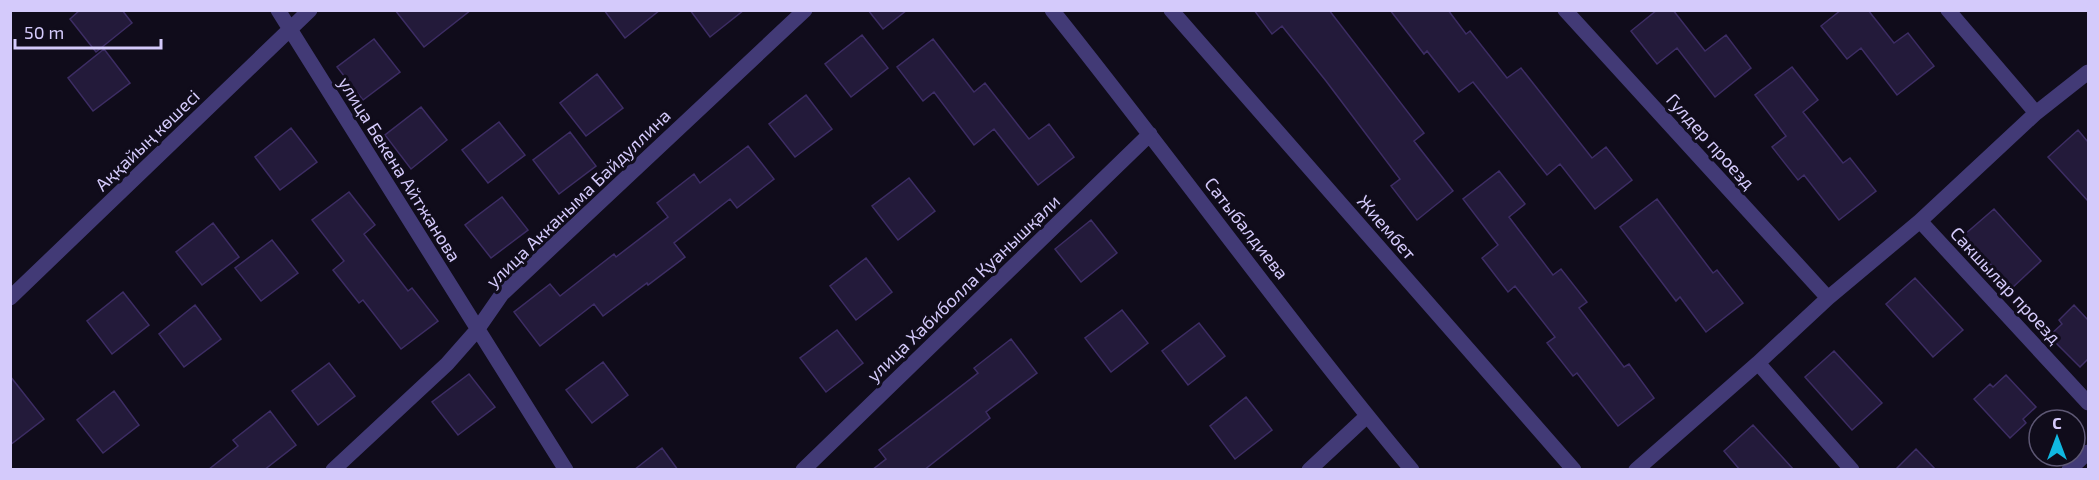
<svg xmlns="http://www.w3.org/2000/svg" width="2099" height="480" font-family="'Exo 2',sans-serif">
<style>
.building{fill:#231a3a;stroke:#3d2d64;stroke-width:1.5}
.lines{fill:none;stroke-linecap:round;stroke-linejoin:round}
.minor{stroke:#423a76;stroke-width:15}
.labels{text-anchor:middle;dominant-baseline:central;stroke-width:6;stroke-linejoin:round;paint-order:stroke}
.street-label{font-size:18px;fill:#d4cafb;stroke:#100c1b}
</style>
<rect width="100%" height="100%" fill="#100c1b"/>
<path class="building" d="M 80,10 L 122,10 L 132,23 L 96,52 L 70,19 Z
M 395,10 L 471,10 L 424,47 Z
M 604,10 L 660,10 L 625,38 Z
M 690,10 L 744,10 L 710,37 Z
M 868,10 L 907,10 L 883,29 Z
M 1254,10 L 1329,10 L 1424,133 L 1414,141 L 1453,191 L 1417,220 L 1391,186 L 1400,179 L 1326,81 L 1282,26 L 1272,34 Z
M 1390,10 L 1448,10 L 1466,34 L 1470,31 L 1507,78 L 1521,68 L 1592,158 L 1606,147 L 1632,180 L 1595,209 L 1560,164 L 1547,175 L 1473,82 L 1459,92 L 1427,51 L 1424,54 Z
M 1657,10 L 1673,10 L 1705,51 L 1726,35 L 1751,68 L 1715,97 L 1677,48 L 1657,64 L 1631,31 Z
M 1841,10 L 1868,10 L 1894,43 L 1908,33 L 1934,66 L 1897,95 L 1861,48 L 1847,59 L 1821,26 Z
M 862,35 L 888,68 L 851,97 L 825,64 Z
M 374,39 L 400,72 L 363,100 L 337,67 Z
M 933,39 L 974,92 L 985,83 L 1029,139 L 1049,124 L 1074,157 L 1038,185 L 994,129 L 974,145 L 934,92 L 923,101 L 897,67 Z
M 104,49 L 130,83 L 93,111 L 68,78 Z
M 1792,67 L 1818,100 L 1803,112 L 1843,163 L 1850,158 L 1876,191 L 1839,220 L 1804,175 L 1798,180 L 1772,147 L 1786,136 L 1755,95 Z
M 597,74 L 623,108 L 586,136 L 560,103 Z
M 806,95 L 832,129 L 795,157 L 769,124 Z
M 421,107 L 447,140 L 411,169 L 385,135 Z
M 499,122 L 525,155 L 488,183 L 462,150 Z
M 291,128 L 317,162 L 280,190 L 255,157 Z
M 2078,130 L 2088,142 L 2088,201 L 2048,157 Z
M 570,132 L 596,166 L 559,194 L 533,160 Z
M 748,146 L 774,179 L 737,208 L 730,199 L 674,243 L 685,257 L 648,285 L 647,283 L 603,316 L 594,304 L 540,346 L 514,312 L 550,284 L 560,296 L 614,254 L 616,257 L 668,217 L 657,203 L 694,174 L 700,183 Z
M 1499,171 L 1525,204 L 1509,217 L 1553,275 L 1561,269 L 1587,302 L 1579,308 L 1624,367 L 1629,364 L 1654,398 L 1618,426 L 1577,373 L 1573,376 L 1547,343 L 1555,337 L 1515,286 L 1508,292 L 1482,258 L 1498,245 L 1463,199 Z
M 909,178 L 935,211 L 898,240 L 872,206 Z
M 349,192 L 375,225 L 364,234 L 408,291 L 412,288 L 438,321 L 401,349 L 363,300 L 359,303 L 333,270 L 344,261 L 312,220 Z
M 502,197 L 528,230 L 491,258 L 465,225 Z
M 1657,199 L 1713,273 L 1717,270 L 1743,303 L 1706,332 L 1680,297 L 1676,301 L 1620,227 Z
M 1994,209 L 2041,261 L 2012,288 L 1964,235 Z
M 1091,220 L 1117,253 L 1081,282 L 1055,249 Z
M 213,223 L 239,257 L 202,285 L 176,252 Z
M 272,240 L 298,273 L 261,301 L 235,268 Z
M 866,258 L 892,292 L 856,320 L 830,286 Z
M 1915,278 L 1963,330 L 1933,357 L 1886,304 Z
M 123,292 L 149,325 L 112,354 L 87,321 Z
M 195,305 L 221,339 L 184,367 L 159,334 Z
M 2074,305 L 2088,320 L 2088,359 L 2080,367 L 2049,336 L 2062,324 L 2059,320 Z
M 1122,310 L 1148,343 L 1111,372 L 1085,338 Z
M 1199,323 L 1225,356 L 1188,385 L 1162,351 Z
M 837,330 L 863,363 L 826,392 L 800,358 Z
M 1011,339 L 1037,373 L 986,412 L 990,418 L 924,470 L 872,470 L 886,459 L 879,450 L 978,373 L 974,368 Z
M 1834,351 L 1882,403 L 1852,430 L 1805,377 Z
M 603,362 L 628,395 L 592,423 L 566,390 Z
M 329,363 L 355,396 L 318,425 L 292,391 Z
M 469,374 L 495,407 L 458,435 L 432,402 Z
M 2006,375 L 2036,407 L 2023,419 L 2026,423 L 2010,438 L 1974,399 L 1990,384 L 1993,387 Z
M 10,376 L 44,419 L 10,445 Z
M 114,391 L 139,425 L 103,453 L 77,420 Z
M 1246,397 L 1272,430 L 1235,459 L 1210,426 Z
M 270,411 L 296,445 L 264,470 L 208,470 L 238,446 L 233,440 Z
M 1753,425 L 1794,470 L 1740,470 L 1724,451 Z
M 662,448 L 678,470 L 634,470 Z
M 1916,449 L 1936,470 L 1895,470 Z"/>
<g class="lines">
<path class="minor" d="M 278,10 L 566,470
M 1052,10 C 1174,162 1287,320 1412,470
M 1171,10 L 1574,470
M 1565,10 L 1828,298
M 1948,10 L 2036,113
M 1920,221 L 2088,403
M 10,298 L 310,10
M 1758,363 L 1852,470
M 333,470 L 447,364 L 477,330 L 502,294 L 805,10
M 803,470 L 1150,134
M 1309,470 L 1367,416
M 1636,470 L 1758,363 L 1828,298 L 1920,221 L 2036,113 L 2088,72
M 2069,470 L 2088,452"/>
</g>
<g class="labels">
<g class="street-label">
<text transform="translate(147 140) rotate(-44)">Аққайың көшесі</text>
<text transform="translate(1711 141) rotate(48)">Гулдер проезд</text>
<text transform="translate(400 169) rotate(58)">улица Бекена Айтжанова</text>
<text transform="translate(578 198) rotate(-44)">улица Акканыма Байдуллина</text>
<text transform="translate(1387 227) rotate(49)">Жиембет</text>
<text transform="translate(1247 228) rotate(52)">Сатыбалдиева</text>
<text transform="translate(2006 285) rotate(47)">Сакшылар проезд</text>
<text transform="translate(963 288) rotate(-44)">улица Хабиболла Қуанышқали</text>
</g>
</g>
<rect width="2099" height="480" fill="none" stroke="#d4cafb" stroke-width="24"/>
<g transform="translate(2057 438)"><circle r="28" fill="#100c1b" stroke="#5e5875" stroke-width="1.5"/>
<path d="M0-4.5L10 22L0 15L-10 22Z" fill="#10b8e1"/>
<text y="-9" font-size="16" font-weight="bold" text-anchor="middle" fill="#d4cafb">С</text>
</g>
<path d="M15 39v9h146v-9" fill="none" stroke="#d4cafb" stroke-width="3"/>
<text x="24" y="39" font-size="18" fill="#d4cafb" stroke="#100c1b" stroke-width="4.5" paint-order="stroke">50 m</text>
</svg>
